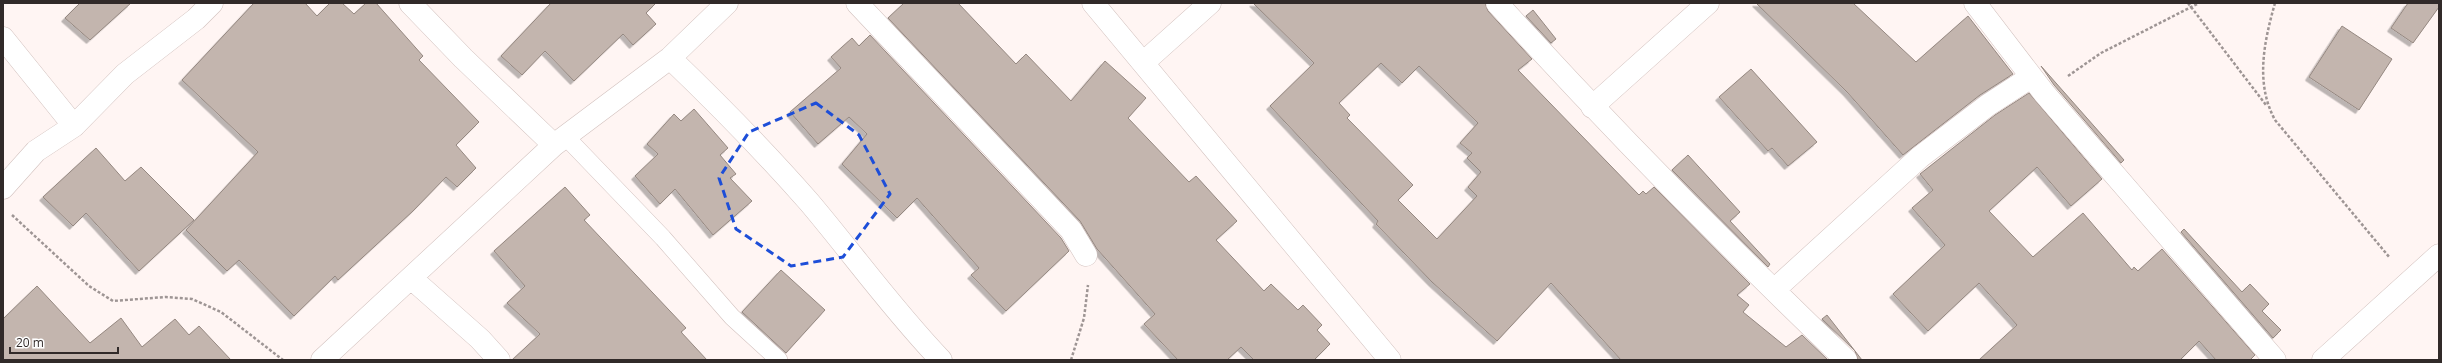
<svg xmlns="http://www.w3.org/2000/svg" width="2442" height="363" font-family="'Open Sans',sans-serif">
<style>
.building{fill:#c3b5ae;stroke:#958881;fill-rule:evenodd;filter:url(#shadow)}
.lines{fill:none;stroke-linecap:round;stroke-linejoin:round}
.service-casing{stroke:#d2c1be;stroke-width:18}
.minor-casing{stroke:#d2c1be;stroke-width:23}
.path{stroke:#9e9594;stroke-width:2.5;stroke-dasharray:3 2;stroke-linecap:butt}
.service{stroke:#fff;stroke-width:17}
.minor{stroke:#fff;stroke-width:22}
.marked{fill:none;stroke:#1d4ed8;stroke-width:3;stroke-dasharray:8 5;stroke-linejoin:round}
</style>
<defs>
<filter id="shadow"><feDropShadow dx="-3.5" dy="3.5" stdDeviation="0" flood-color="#0004"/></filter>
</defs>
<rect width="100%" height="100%" fill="#fff5f3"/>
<path class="building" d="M 80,3 L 131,3 L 90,40 L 65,18 Z
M 254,3 L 305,3 L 317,16 L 330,3 L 342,3 L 354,14 L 366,3 L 376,3 L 423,56 L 419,60 L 479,122 L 456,145 L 476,168 L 457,187 L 446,177 L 413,211 L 338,280 L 335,276 L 294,316 L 239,260 L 227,271 L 186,230 L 258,152 L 182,80 Z
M 551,3 L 656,3 L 646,13 L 656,24 L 633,45 L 623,34 L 574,81 L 545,51 L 522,75 L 501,56 Z
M 904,3 L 958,3 L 1016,64 L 1026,54 L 1071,101 L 1105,61 L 1146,98 L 1128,118 L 1189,182 L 1196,176 L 1237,221 L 1216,240 L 1264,291 L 1271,284 L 1298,310 L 1303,305 L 1322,325 L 1317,330 L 1330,344 L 1314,360 L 1254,360 L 1241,347 L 1227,360 L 1178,360 L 1144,324 L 1155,314 L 1097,249 L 1080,221 L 888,18 Z
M 1253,3 L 1485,3 L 1488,11 L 1532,59 L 1518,70 L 1639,195 L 1643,191 L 1646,194 L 1654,187 L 1750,284 L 1737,295 L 1749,305 L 1743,312 L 1786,347 L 1802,335 L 1828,360 L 1621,360 L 1551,283 L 1497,341 L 1432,282 L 1376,224 L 1378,221 L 1270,106 L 1314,63 ZM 1381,63 L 1402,83 L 1419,66 L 1478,123 L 1460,143 L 1472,153 L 1467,158 L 1481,172 L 1468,187 L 1477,196 L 1437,239 L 1398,200 L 1413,185 L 1347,118 L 1350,115 L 1339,103 Z
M 1756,3 L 1853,3 L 1916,62 L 1968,16 L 2013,74 L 1980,95 L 1903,155 L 1847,92 Z
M 2408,3 L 2439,3 L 2439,7 L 2413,43 L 2391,28 Z
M 1533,10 L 1556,39 L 1551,43 L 1526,16 Z
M 2342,26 L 2392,59 L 2359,110 L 2309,77 Z
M 870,35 L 1061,238 L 1069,251 L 1006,311 L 971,275 L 979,268 L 917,198 L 897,218 L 842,164 L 867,134 L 849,117 L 818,144 L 790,112 L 841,68 L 831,57 L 852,38 L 859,46 Z
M 2041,66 L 2124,160 L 2121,163 L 2054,85 Z
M 1751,69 L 1817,142 L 1788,166 L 1772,148 L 1768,151 L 1719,97 Z
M 2029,93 L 2102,179 L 2071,206 L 2037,167 L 1989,211 L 2033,257 L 2083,213 L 2132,270 L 2134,267 L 2138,271 L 2162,249 L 2255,355 L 2250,360 L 2216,360 L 2199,341 L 2180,360 L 1979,360 L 2017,325 L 1979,283 L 1928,331 L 1893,294 L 1945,245 L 1912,208 L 1933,190 L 1920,174 L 1995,115 Z
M 694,109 L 728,148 L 720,155 L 736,174 L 730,178 L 752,201 L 713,235 L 675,189 L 660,204 L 635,176 L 658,154 L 647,144 L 674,114 L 681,121 Z
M 96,148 L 125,181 L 141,167 L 194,220 L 139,271 L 86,213 L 73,226 L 43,197 Z
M 1688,155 L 1740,212 L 1730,221 L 1770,264 L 1768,267 L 1672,170 Z
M 565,187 L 590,215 L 584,220 L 686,328 L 681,332 L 707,360 L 512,360 L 540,334 L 507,303 L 525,286 L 494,251 Z
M 2184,229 L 2242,292 L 2250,284 L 2269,304 L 2262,311 L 2281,330 L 2273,338 L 2181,232 Z
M 781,270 L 825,310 L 786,353 L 742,312 Z
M 37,286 L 90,343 L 121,318 L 142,347 L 175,319 L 189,335 L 199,326 L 231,360 L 3,360 L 3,319 Z
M 1827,315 L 1862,360 L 1858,360 L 1855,351 L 1822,319 Z"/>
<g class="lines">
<g class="service-casing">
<path id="service" d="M 565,136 L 663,238 L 732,317 L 779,360"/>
</g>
<g class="minor-casing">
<path id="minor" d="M 410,3 L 463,58 L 554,145
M 857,3 L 1071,230 L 1086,255
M 1093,3 L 1390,360
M 1497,3 C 1609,126 1726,245 1846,360
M 1975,3 L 2044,93 L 2275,360
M 3,38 L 74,126
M 670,58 C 718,104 765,152 809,202 C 853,254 893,310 941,360
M 1143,63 L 1210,3
M 1592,107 L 1708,3
M 3,188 L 36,151 L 74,126 L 125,74 L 196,19 L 212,3
M 411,278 L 480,339 L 499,360
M 1774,290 L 1920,157 L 1988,105 L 2031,77
M 322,360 L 554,145 L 670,58 L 727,3
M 2323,360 L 2439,255"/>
</g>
<path class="path" d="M 2188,3 L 2266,105
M 2275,3 C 2264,42 2255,83 2275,120 L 2390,258
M 2068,76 L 2101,53 L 2199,3
M 12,215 L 89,286 L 113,301 L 166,297 L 192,299 L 221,312 L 283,360
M 1071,360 L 1084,318 L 1088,285"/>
<use href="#service" class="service"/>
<use href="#minor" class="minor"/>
</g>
<path class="marked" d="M 816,103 L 859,135 L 890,194 L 843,257 L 791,266 L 736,229 L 719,178 L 749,132 Z"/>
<rect width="2442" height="363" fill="none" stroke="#312a29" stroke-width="8"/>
<path d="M10 347v6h108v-6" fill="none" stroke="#312a29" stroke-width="2"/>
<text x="16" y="347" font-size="12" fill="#312a29" stroke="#ffffff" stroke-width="3" paint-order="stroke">20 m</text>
</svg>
